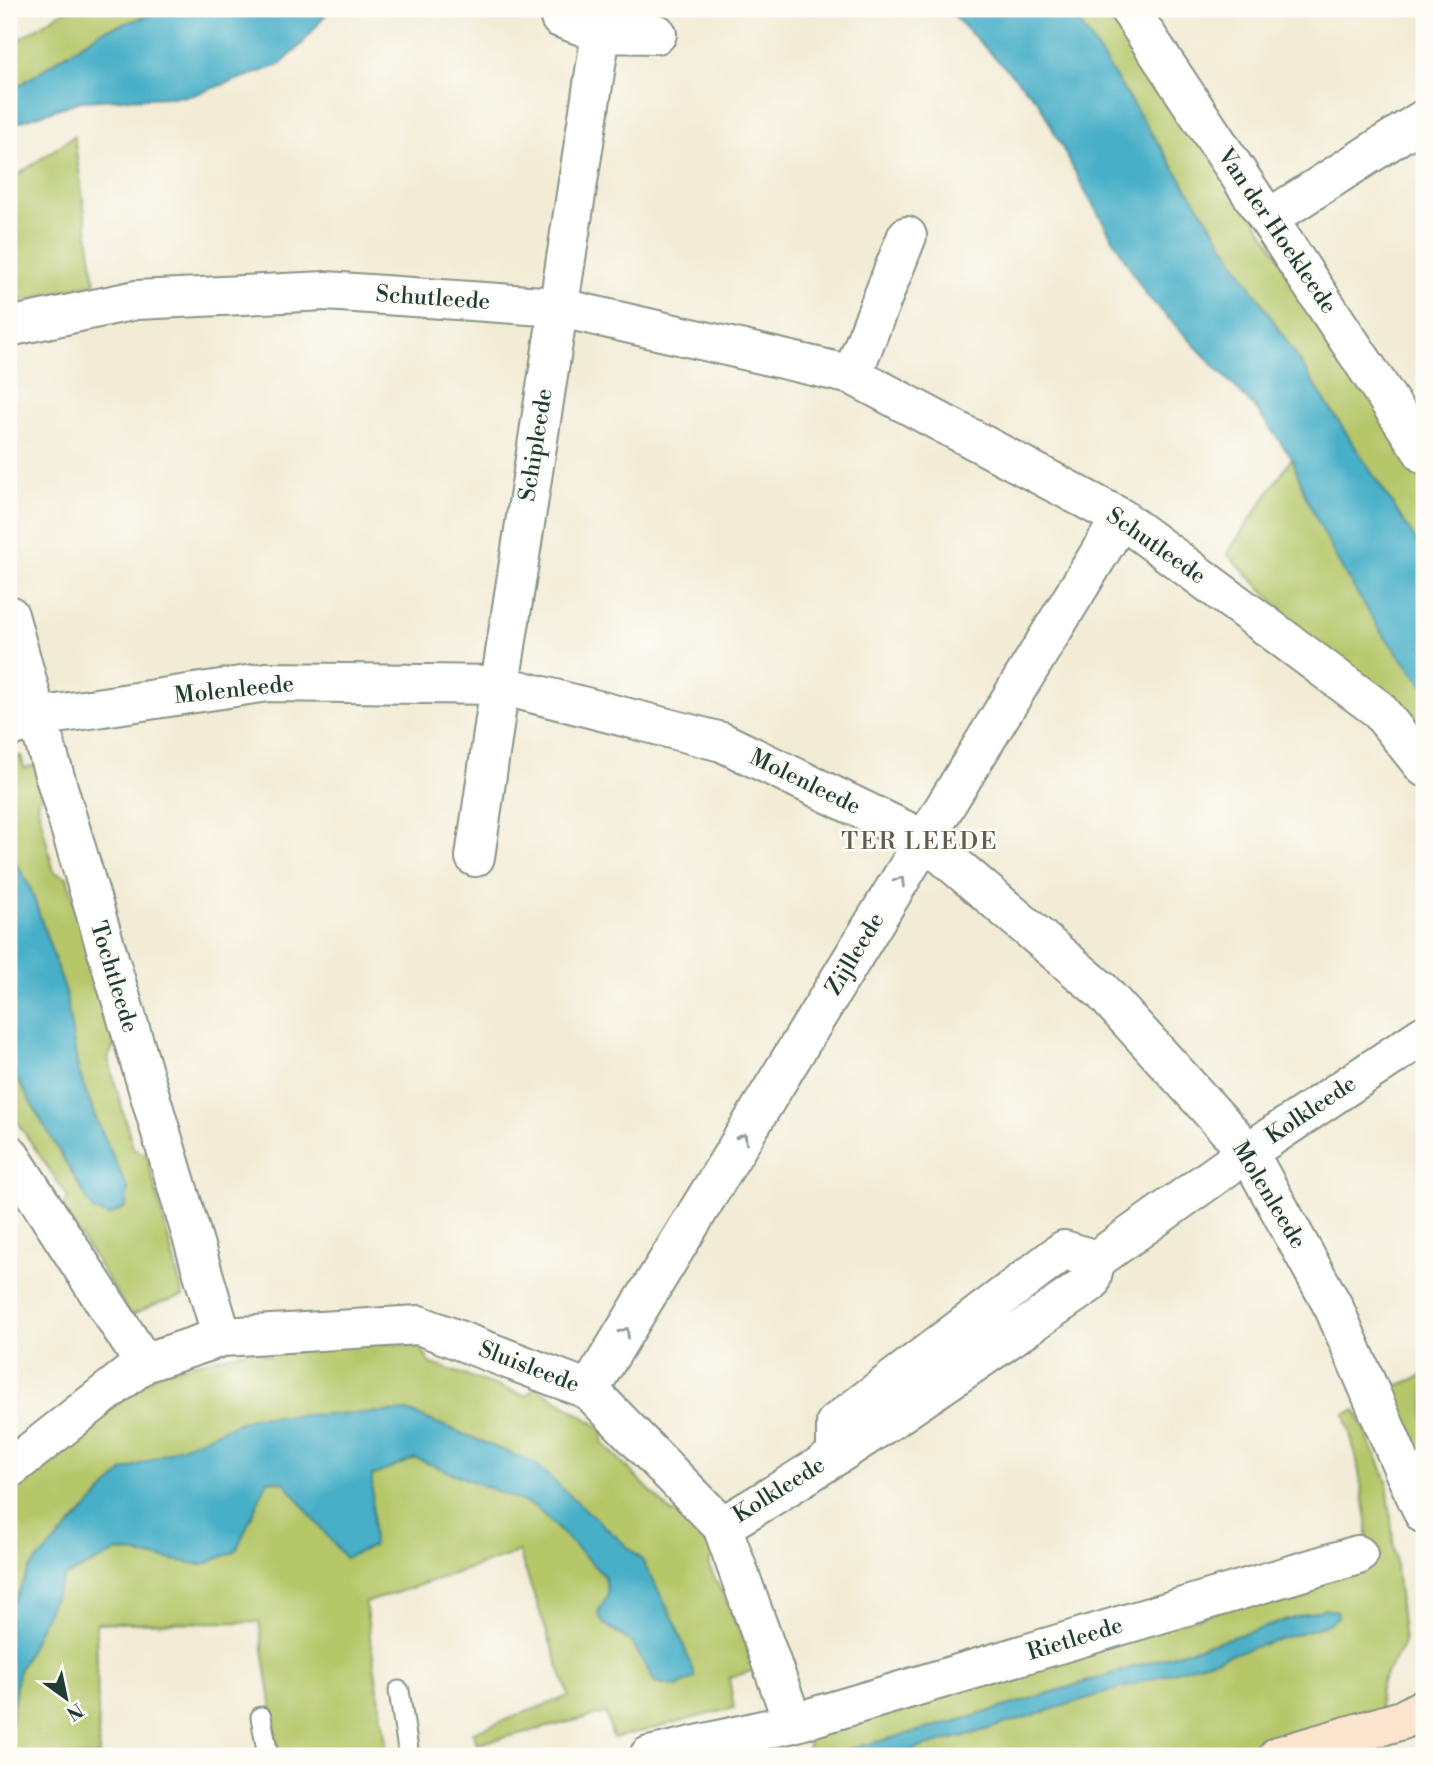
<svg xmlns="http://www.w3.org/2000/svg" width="1433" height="1765" font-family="'Libre Bodoni',serif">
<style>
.green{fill:#b6c76a;stroke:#6a824f;stroke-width:2}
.water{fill:#47afc7;stroke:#33767e;stroke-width:2}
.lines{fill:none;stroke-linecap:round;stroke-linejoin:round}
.lane-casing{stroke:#889484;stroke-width:23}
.street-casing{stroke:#889484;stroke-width:42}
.secondary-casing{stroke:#889484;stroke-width:42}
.lane{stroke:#fff;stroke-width:19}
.street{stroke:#fff;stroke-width:38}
.secondary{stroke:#fce5cf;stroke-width:38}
.oneway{stroke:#8f9e9a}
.labels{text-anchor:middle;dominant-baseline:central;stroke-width:5;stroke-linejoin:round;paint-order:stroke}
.street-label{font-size:23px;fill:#1f3d34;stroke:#fdfcf7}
.neighbourhood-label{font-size:24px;letter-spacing:2px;fill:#625c50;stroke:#fdfcf7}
</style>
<rect width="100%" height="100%" fill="#fdfcf7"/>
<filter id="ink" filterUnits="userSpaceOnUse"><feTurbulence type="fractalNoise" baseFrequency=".0143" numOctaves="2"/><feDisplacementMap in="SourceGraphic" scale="14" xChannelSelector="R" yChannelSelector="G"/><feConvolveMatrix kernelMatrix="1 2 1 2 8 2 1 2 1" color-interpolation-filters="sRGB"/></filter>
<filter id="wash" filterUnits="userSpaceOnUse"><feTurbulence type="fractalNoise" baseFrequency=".00686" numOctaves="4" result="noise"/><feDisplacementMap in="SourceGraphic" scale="28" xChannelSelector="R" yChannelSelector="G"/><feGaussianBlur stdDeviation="1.57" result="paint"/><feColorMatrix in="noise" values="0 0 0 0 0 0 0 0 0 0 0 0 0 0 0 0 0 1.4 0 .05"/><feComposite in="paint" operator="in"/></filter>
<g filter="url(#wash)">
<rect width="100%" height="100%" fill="#f2ebd5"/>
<path class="green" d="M 67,9 L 169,9 L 102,31 L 9,92 L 9,46 Z
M 1071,9 L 1118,9 L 1424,478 L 1424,553 Z
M 74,136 L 95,283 L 9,304 L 9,181 Z
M 1292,458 L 1306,497 L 1381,632 L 1424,686 L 1424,753 L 1227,554 Z
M 21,756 L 24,768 L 36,765 L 45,791 L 37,803 L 54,872 L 67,877 L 115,1043 L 108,1058 L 133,1148 L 147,1156 L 183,1296 L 153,1305 L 131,1316 L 63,1209 L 68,1197 L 13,1116 L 9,1115 L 9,1065 L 94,1211 L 97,1121 L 78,1070 L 65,990 L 30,887 L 9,852 L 9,761 Z
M 370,1342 L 421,1347 L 429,1363 L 526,1396 L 536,1387 L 603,1429 L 603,1443 L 672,1513 L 692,1514 L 714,1553 L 708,1564 L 758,1669 L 729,1678 L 734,1708 L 613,1738 L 606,1713 L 477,1744 L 473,1732 L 569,1696 L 519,1552 L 365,1603 L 388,1756 L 279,1756 L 259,1622 L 96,1623 L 99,1756 L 9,1756 L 9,1732 L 18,1673 L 64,1577 L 118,1551 L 203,1565 L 268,1480 L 284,1482 L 373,1546 L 372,1476 L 415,1458 L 536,1507 L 605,1577 L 608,1595 L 598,1612 L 602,1622 L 633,1644 L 655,1682 L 677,1687 L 534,1463 L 253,1417 L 9,1611 L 9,1485 L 24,1484 L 99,1418 L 159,1372 L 258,1348 L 265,1356 Z
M 1424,1375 L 1424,1470 L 1387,1390 Z
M 1356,1410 L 1387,1481 L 1404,1643 C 1391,1671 1376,1675 1380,1710 L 1223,1756 L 888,1756 L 975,1733 L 1326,1625 L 1324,1609 L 968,1718 L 823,1756 L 805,1756 L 812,1730 L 1367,1568 L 1367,1520 L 1357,1460 L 1345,1414 Z"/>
<path class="water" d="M 169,9 L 330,9 L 302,44 L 280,65 L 190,96 L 81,101 L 19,122 L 9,129 L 9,92 L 102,31 Z
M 947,9 L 1071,9 L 1424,553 L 1424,686 L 1381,632 L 1339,564 L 1306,497 L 1292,458 L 1255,408 L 1146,295 L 1086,193 L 1038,101 Z
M 9,852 L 30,887 L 65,990 L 78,1070 L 97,1121 L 128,1189 L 126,1207 L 109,1216 L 94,1211 L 9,1065 Z
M 408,1411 L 534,1463 L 642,1560 L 676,1624 L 695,1677 L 677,1687 L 655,1682 L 633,1644 L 602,1622 L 598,1612 L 608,1595 L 605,1577 L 536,1507 L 415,1458 L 372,1476 L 373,1546 L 345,1558 L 284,1482 L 268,1480 L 236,1551 L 203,1565 L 118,1551 L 64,1577 L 18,1673 L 9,1732 L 9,1611 L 30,1568 L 123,1471 L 253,1417 Z
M 1324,1609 L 1337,1611 L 1338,1617 L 1326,1625 L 975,1733 L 888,1756 L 823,1756 L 968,1718 Z"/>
</g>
<g filter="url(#ink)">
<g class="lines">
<g class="lane-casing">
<path id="lane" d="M 399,1691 L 409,1756
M 261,1717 L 268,1756"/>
</g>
<g class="street-casing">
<path id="street" d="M 1129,9 L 1424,454
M 560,18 L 601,33 L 657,34
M 1268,219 L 1424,119
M 9,327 L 136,300 L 326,291 L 557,307 L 852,375 L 1121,518 L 1378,709 L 1424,767
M 852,375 L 907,236
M 9,615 L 37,717 L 222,1337
M 9,728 L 37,717 L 267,682 L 500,685 L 722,742 L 925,840 L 1102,991 L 1248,1152 L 1334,1308 L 1405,1473 L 1424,1514
M 475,857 L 500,685 L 601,33
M 9,1154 L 144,1363
M 1096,1260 L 1248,1152 L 1424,1035
M 589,1390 L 1121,518
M 9,1469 L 144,1363 L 222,1337 L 419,1325 L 589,1390 L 722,1526 L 793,1723 L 649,1756
M 722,1526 C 849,1452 969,1366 1090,1283 L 1096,1260 L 1064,1250 L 836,1423 L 836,1455
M 793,1723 L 1358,1555"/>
</g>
<g class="secondary-casing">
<path id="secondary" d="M 1278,1756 L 1402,1720 L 1424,1708"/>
</g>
<use href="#lane" class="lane"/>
<use href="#street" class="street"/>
<use href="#secondary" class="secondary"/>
</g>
<defs><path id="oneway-chevron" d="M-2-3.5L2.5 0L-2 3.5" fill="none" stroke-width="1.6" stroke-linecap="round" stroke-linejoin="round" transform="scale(1.75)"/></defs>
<g class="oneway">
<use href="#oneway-chevron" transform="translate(900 881) rotate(-59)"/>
<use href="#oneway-chevron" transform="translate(743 1138) rotate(-59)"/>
<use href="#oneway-chevron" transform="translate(625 1332) rotate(-59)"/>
</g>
</g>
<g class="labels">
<g class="street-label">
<text transform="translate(1277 231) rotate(56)">Van der Hoekleede</text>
<text transform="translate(433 298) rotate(4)">Schutleede</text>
<text transform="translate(536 445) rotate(-81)">Schipleede</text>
<text transform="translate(1156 546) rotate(35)">Schutleede</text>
<text transform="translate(234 690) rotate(-6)">Molenleede</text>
<text transform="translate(805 782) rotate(26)">Molenleede</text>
<text transform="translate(855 954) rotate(-59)">Zijlleede</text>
<text transform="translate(114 977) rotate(73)">Tochtleede</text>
<text transform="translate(1311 1110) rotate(-34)">Kolkleede</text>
<text transform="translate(1269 1195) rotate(59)">Molenleede</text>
<text transform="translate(529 1367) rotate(21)">Sluisleede</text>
<text transform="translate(779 1490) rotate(-32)">Kolkleede</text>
<text transform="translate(1075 1639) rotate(-17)">Rietleede</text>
</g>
<g class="neighbourhood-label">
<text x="920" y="842">TER LEEDE</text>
</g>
</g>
<rect width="1433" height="1765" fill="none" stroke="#fdfcf7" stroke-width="35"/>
<g transform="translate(66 1698) rotate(147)" stroke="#fdfcf7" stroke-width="5" paint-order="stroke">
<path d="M0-5L12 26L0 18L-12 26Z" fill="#1f3d34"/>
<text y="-10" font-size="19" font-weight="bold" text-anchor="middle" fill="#1f3d34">N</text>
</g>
</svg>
